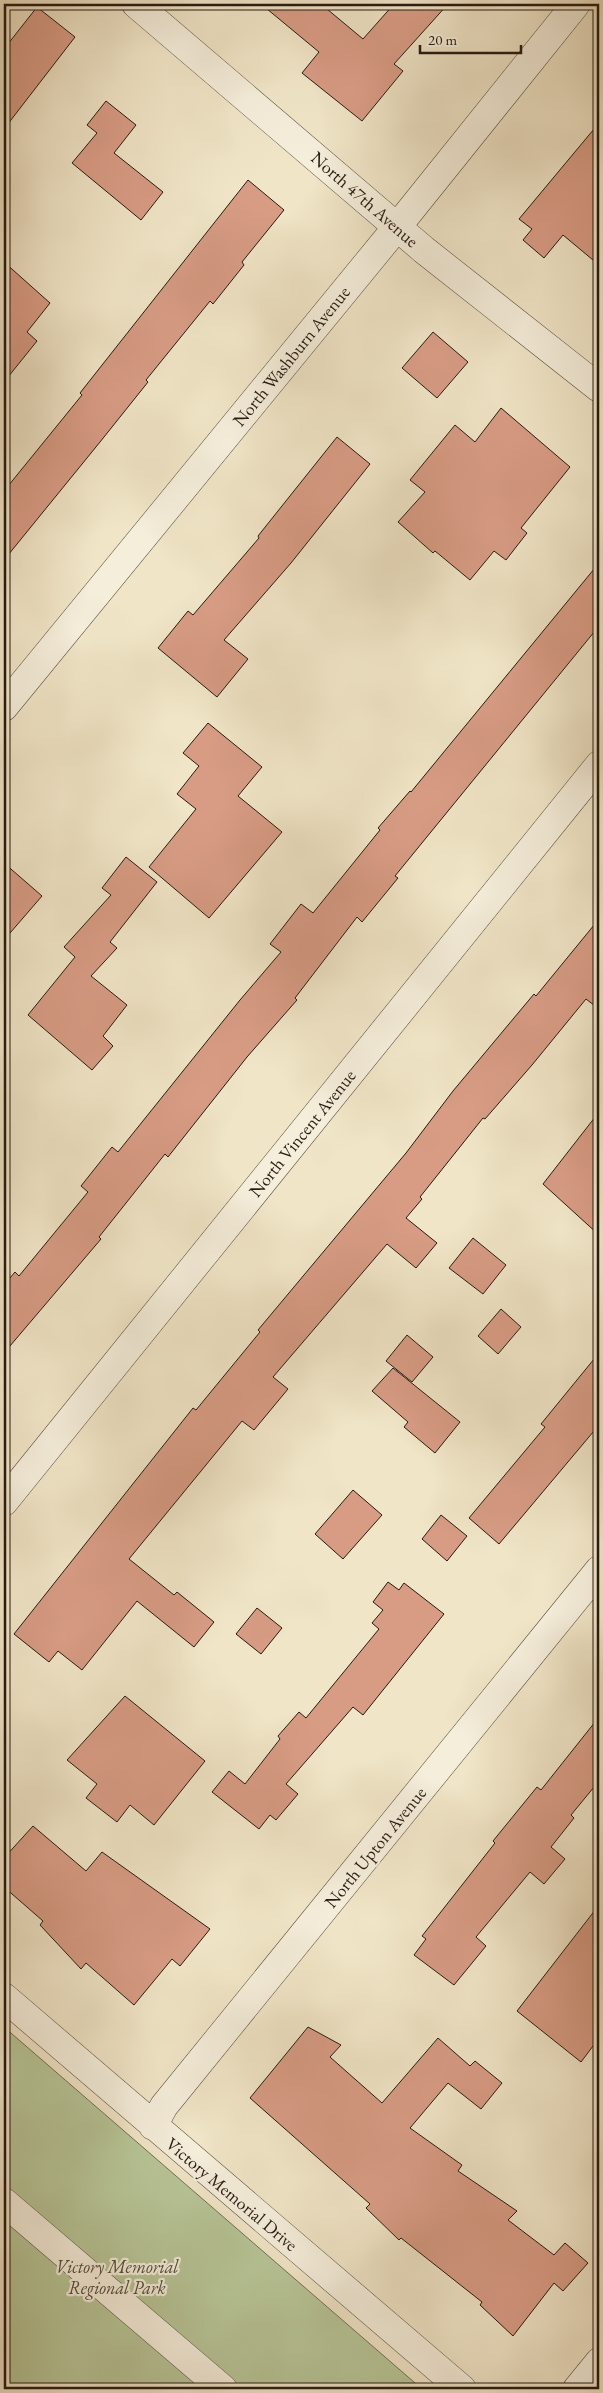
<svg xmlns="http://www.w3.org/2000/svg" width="603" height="2393" font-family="'EB Garamond',serif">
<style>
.green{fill:#b7c597;stroke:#6f7054}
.building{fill:#d89c85;stroke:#271a12}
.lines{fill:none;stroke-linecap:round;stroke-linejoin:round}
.minor-casing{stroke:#594d3f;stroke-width:29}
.tertiary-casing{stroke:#594d3f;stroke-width:29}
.minor{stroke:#f5eedb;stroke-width:28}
.tertiary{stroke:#f5eedb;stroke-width:28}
.labels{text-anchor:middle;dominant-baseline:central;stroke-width:4.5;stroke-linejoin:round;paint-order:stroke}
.street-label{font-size:18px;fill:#271a12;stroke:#f5eedb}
.park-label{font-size:18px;font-style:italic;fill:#524d3a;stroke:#f5eedb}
</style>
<rect width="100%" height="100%" fill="#f0e5c7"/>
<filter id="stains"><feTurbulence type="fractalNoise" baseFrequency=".004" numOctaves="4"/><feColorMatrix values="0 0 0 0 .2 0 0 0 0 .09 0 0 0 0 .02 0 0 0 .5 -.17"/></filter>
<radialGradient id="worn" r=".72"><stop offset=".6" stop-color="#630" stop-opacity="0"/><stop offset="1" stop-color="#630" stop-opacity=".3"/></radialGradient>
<path class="green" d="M 4,2027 L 422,2389 L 4,2389 Z"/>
<path class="building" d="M 261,4 L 321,4 L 363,39 L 394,4 L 448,4 L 394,64 L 403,71 L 362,121 L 302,73 L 319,52 Z
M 37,7 L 75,37 L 4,129 L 4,49 Z
M 106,101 L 136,125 L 114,153 L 163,192 L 141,220 L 72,163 L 97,133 L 87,125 Z
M 599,123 L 599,265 L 563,235 L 544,258 L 523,240 L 532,229 L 519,219 Z
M 248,180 L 284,210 L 242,262 L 244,265 L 213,304 L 210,301 L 146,380 L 148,382 L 100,442 L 4,560 L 4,491 L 82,395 L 80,393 Z
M 4,262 L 50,303 L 27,332 L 37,341 L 4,382 Z
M 433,332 L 468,362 L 437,398 L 402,368 Z
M 501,408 L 570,467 L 521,528 L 527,533 L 506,560 L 494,551 L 470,580 L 435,551 L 433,553 L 398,522 L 425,492 L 410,480 L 455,425 L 475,442 Z
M 337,437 L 370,464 L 291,563 L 224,640 L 248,659 L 217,697 L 158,648 L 188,611 L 193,615 L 259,538 L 258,536 Z
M 599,563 L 599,626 L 395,876 L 398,878 L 362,922 L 357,917 L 295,998 L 297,1000 L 247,1057 L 168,1157 L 165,1154 L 99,1237 L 101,1239 L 4,1353 L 4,1285 L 15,1272 L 19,1276 L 88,1192 L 81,1186 L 112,1147 L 118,1152 L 240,1000 L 281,952 L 270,944 L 301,904 L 313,913 L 380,830 L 378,828 L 410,791 L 411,792 Z
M 208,723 L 262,767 L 238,796 L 282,832 L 209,918 L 149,867 L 196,809 L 177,794 L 199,766 L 183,753 Z
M 126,857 L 157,882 L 110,942 L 117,948 L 91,976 L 127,1005 L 103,1036 L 113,1046 L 92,1070 L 28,1015 L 75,957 L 64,947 L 111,895 L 102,888 Z
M 4,863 L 42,896 L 4,940 Z
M 599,919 L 599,1009 L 586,999 L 532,1065 L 485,1119 L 483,1118 L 420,1197 L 422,1199 L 406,1218 L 437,1243 L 416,1268 L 387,1244 L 273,1377 L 288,1389 L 254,1430 L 242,1421 L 129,1559 L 174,1595 L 177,1592 L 214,1622 L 194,1647 L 137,1601 L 82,1670 L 58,1651 L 49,1662 L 14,1634 L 193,1408 L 196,1410 L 260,1332 L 258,1330 L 406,1153 L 453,1091 L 534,994 L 536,996 Z
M 599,1112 L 599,1235 L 543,1184 Z
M 473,1238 L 506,1265 L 483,1294 L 449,1268 Z
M 501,1309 L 521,1327 L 498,1354 L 478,1336 Z
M 407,1335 L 433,1357 L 412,1382 L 386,1361 Z
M 599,1353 L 599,1425 L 499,1544 L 469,1518 L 545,1427 L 541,1424 Z
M 393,1368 L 460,1422 L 435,1453 L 404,1427 L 408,1422 L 372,1391 Z
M 353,1490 L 382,1515 L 343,1559 L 315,1534 Z
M 441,1515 L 467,1536 L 447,1561 L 422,1539 Z
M 388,1582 L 399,1590 L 404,1583 L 444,1614 L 363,1715 L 353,1707 L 286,1784 L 298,1794 L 276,1820 L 270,1815 L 259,1829 L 212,1792 L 229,1771 L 245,1784 L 280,1739 L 278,1736 L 299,1712 L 306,1718 L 379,1629 L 372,1623 L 383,1610 L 373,1602 Z
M 257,1608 L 282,1628 L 261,1654 L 236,1634 Z
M 125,1696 L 205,1761 L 154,1825 L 130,1805 L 117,1822 L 86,1798 L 97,1784 L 67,1760 Z
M 599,1717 L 599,1781 L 571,1815 L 574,1818 L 551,1847 L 565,1859 L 544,1884 L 530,1872 L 476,1937 L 486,1946 L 454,1985 L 414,1955 L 426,1939 L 422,1936 L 495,1843 L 493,1841 L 537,1787 L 541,1790 Z
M 33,1826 L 86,1871 L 102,1852 L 210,1929 L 180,1966 L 172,1959 L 134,2005 L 86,1963 L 81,1969 L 40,1925 L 43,1921 L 4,1887 L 4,1858 Z
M 599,1905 L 599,2038 L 581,2062 L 517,2011 Z
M 308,2027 L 341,2045 L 330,2057 L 382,2103 L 438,2038 L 470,2066 L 475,2061 L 502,2083 L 481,2109 L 448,2083 L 410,2128 L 462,2165 L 458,2171 L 517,2211 L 508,2220 L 554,2255 L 565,2243 L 588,2263 L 563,2291 L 554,2283 L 513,2336 L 480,2305 L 482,2302 L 401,2238 L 399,2240 L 366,2208 L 370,2204 L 250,2098 Z"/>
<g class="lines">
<g class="minor-casing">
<path id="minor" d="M 136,4 L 424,250 L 599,388
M 4,707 L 397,227 L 576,4
M 4,1502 L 599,765
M 4,1997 L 462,2389
M 153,2126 L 164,2106 L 599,1570
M 577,2389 L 599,2362"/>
</g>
<g class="tertiary-casing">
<path id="tertiary" d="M 4,2202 L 223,2389"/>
</g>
<use href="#minor" class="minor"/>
<use href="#tertiary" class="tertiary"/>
</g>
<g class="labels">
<g class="street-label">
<text transform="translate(365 199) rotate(41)">North 47th Avenue</text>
<text transform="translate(291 356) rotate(-51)">North Washburn Avenue</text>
<text transform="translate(302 1133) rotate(-51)">North Vincent Avenue</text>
<text transform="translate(375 1847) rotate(-51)">North Upton Avenue</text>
<text transform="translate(232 2194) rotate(40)">Victory Memorial Drive</text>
</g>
<g class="park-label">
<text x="117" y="2266">Victory Memorial<tspan x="117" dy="21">Regional Park</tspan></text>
</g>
</g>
<rect width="603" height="2393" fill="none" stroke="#f0e5c7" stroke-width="20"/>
<rect x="5" y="5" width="593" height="2383" fill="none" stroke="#271a12" stroke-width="2.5"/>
<rect x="10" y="10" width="583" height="2373" fill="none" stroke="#271a12"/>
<path d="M420 45v8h101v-8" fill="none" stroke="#271a12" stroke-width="2.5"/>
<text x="428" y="45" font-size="15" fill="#271a12" stroke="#f5eedb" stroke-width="4" paint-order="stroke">20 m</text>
<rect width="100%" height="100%" filter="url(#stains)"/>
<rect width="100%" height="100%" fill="url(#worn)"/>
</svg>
